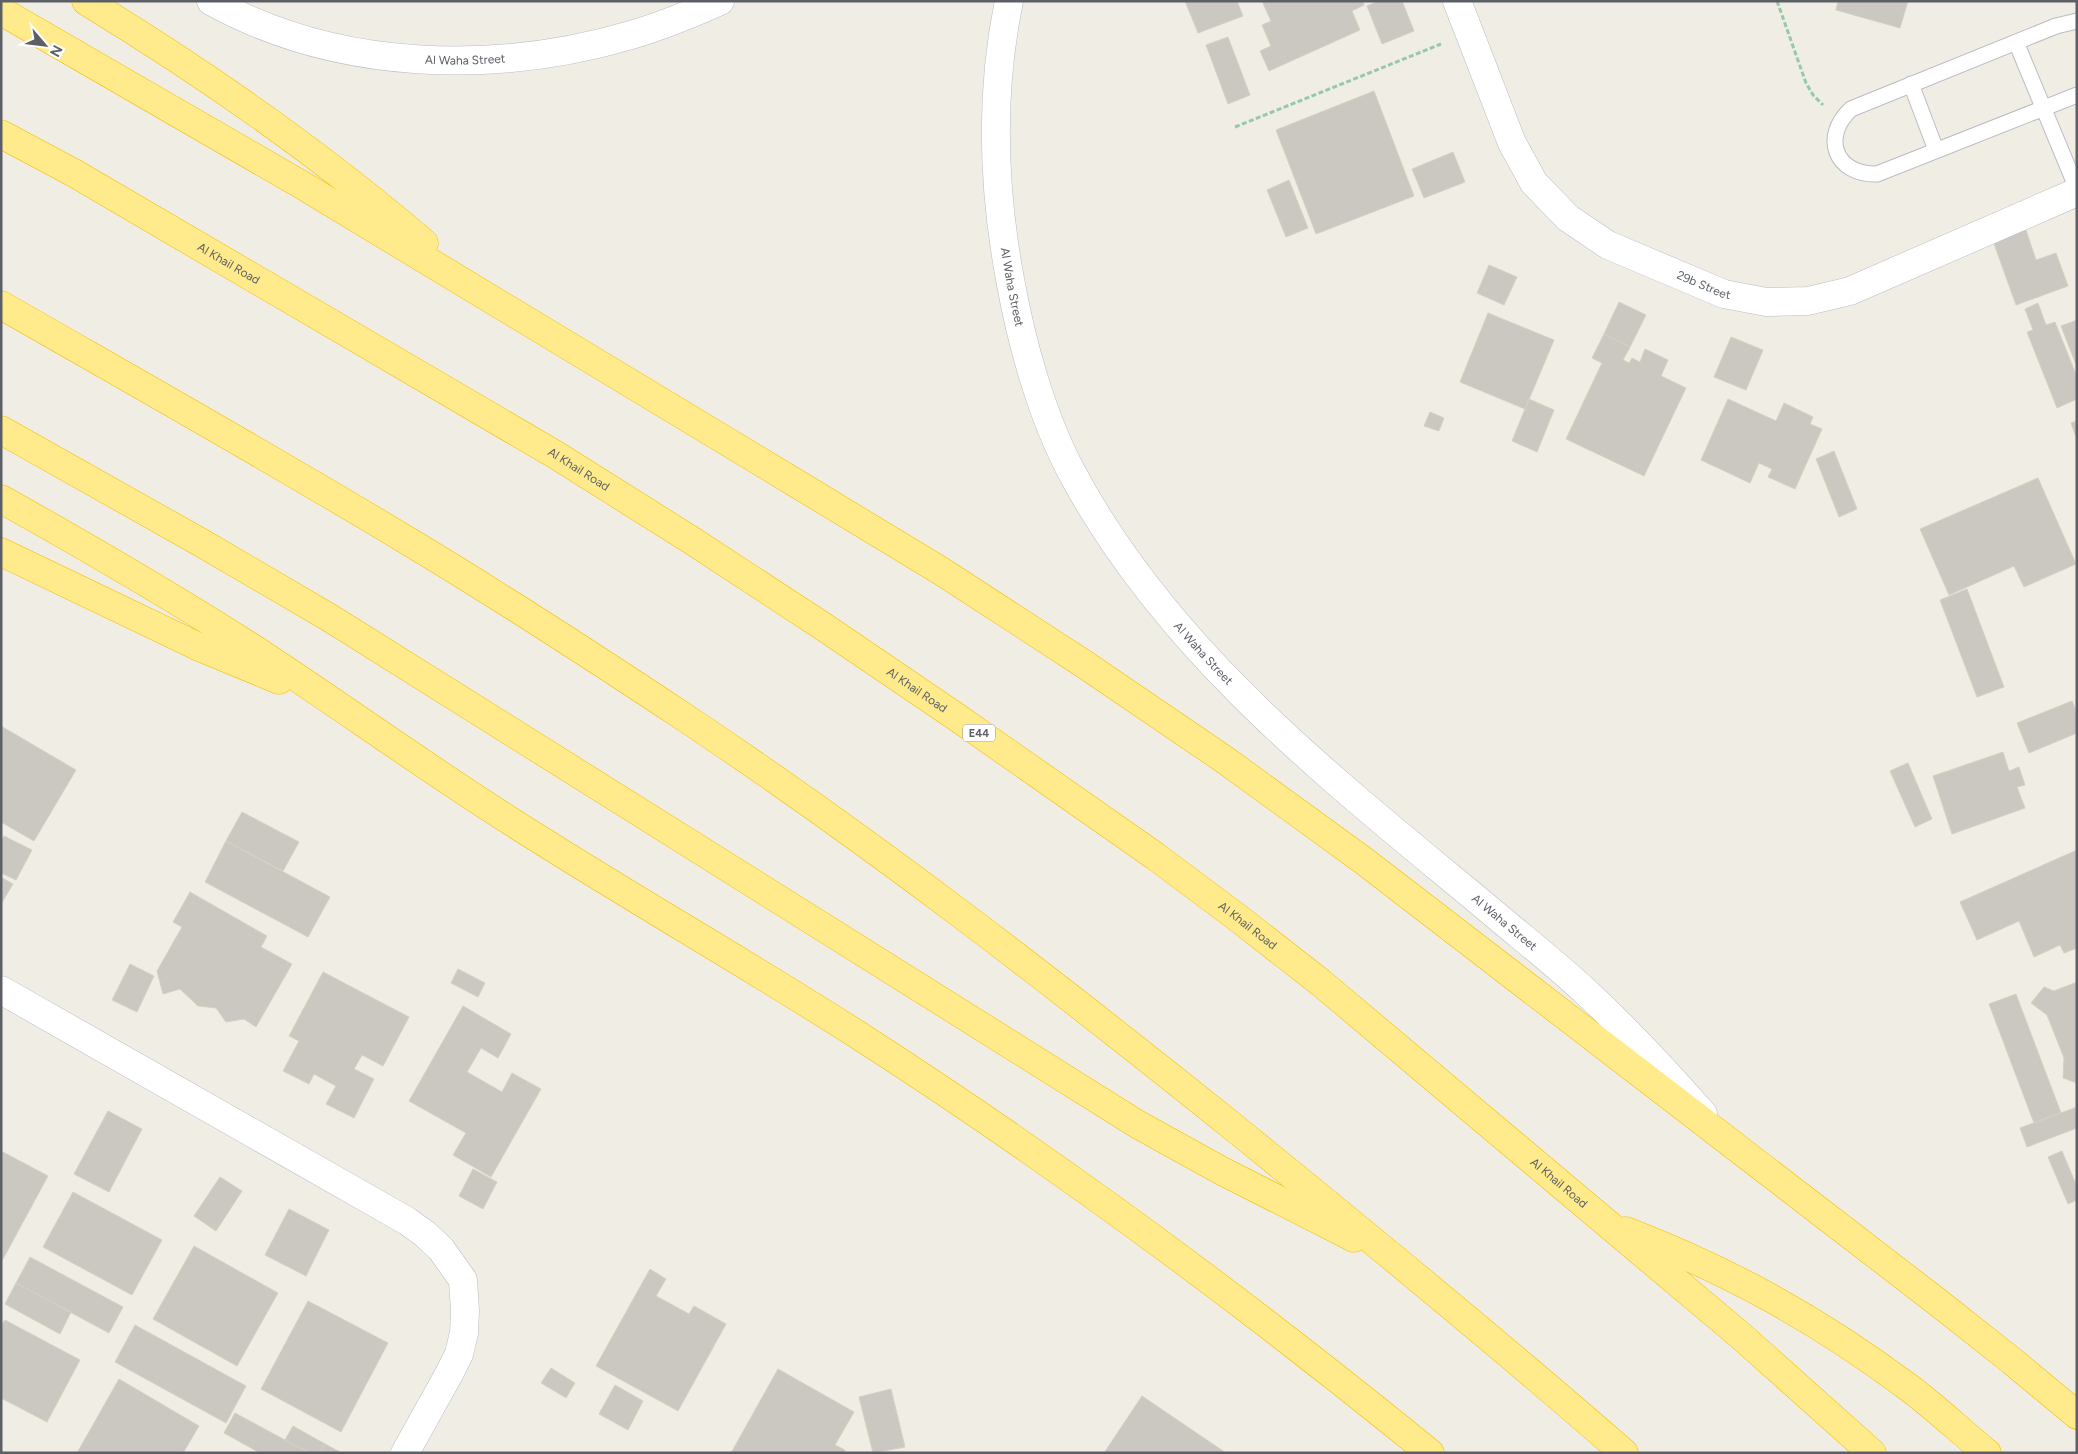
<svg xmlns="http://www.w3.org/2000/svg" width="2078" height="1454" font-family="Figtree,sans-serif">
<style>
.building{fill:#cbc8c1;stroke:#d5d1c2}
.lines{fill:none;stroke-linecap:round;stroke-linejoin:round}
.service-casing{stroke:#b9bcc1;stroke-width:17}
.minor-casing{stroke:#b9bcc1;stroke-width:29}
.tertiary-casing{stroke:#b9bcc1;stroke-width:29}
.motorway-casing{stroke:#f4bc00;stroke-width:29}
.path{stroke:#95c9a8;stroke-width:3;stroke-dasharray:5 2.5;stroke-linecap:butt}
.service{stroke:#fff;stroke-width:15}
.minor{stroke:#fff;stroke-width:28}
.tertiary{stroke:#fff;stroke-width:28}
.motorway{stroke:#ffeb8c;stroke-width:28}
.labels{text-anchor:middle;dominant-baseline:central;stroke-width:5;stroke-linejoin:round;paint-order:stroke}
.shield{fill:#fff;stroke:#8d9094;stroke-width:1}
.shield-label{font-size:11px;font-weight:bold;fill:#5c6066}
.street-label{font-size:12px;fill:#5c6066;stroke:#fff}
</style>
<rect width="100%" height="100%" fill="#f0eee4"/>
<path class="building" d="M 1185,1 L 1237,1 L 1243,16 L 1198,33 Z
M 1262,1 L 1363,1 L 1364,5 L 1352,11 L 1360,30 L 1269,71 L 1260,51 L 1271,46 L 1262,25 L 1271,21 Z
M 1378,1 L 1402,1 L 1414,31 L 1382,44 L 1367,6 Z
M 1838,1 L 1908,1 L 1900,28 L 1836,10 Z
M 1228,37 L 1250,95 L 1228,104 L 1206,45 Z
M 1374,91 L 1414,196 L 1316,234 L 1276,130 Z
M 1453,152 L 1465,182 L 1424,198 L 1412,169 Z
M 1289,180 L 1308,228 L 1286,237 L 1267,190 Z
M 2026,230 L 2036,260 L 2056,253 L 2068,286 L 2016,305 L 1993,241 Z
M 1489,265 L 1517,277 L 1504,305 L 1477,293 Z
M 1619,302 L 1646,315 L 1630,347 L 1604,334 Z
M 2038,303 L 2046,325 L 2055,322 L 2077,377 L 2077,399 L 2057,408 L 2027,332 L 2033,330 L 2025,309 Z
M 1488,313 L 1554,340 L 1525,409 L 1460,382 Z
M 2077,320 L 2077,367 L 2061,326 Z
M 1604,334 L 1630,347 L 1623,360 L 1629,363 L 1632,358 L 1640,362 L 1645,349 L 1668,360 L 1661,376 L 1686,388 L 1644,476 L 1566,439 L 1602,363 L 1592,358 Z
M 1731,337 L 1763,350 L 1746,390 L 1714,377 Z
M 1529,399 L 1554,410 L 1537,452 L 1512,441 Z
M 1728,399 L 1776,421 L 1784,403 L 1813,417 L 1810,424 L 1822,429 L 1795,489 L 1768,477 L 1772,469 L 1759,463 L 1750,483 L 1701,460 Z
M 1430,412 L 1444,418 L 1439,431 L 1424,426 Z
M 2077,421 L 2077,440 L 2071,423 Z
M 1834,451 L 1857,509 L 1839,517 L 1816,459 Z
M 2038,478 L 2076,564 L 2024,587 L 2014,566 L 1949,595 L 1920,529 Z
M 1967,589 L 2004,687 L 1977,697 L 1940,600 Z
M 2072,701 L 2077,713 L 2077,733 L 2029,753 L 2017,723 Z
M 1,726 L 76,770 L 34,841 L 1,822 Z
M 2003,752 L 2009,771 L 2019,767 L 2025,785 L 2017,787 L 2025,808 L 1952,834 L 1933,776 Z
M 1908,763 L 1932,819 L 1915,827 L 1890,771 Z
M 242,812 L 299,842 L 283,871 L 226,841 Z
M 4,836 L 32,850 L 16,880 L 1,873 L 1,841 Z
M 226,841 L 330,897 L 308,937 L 205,882 Z
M 2077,850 L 2077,948 L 2064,953 L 2060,945 L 2034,957 L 2019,921 L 1977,940 L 1960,902 Z
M 1,877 L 13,884 L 1,904 Z
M 190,892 L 267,936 L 261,947 L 292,964 L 256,1027 L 244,1019 L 226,1022 L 216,1008 L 198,1006 L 180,989 L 163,994 L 157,971 L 182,927 L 173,922 Z
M 130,964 L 154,976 L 137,1012 L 112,1000 Z
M 458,969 L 485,983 L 478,997 L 451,983 Z
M 323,972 L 409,1017 L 383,1066 L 362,1055 L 354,1069 L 374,1079 L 354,1118 L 326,1104 L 336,1086 L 314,1074 L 309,1084 L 283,1071 L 299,1041 L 289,1036 Z
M 2077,982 L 2077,1083 L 2063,1078 L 2064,1058 L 2047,1015 L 2031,1003 L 2044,987 L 2054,991 Z
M 2016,994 L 2061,1113 L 2034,1123 L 1989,1004 Z
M 463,1006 L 511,1034 L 498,1058 L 481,1048 L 467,1072 L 502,1092 L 512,1073 L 541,1089 L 491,1177 L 453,1155 L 466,1133 L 409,1101 Z
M 2077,1107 L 2077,1128 L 2027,1147 L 2020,1128 Z
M 108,1111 L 142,1129 L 109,1192 L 74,1174 Z
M 1,1151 L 48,1176 L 3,1259 L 1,1259 Z
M 2062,1151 L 2077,1187 L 2077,1200 L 2068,1204 L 2048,1157 Z
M 473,1169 L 497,1182 L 483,1209 L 459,1196 Z
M 220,1177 L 242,1191 L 216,1231 L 194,1216 Z
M 73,1192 L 162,1240 L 132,1295 L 43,1247 Z
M 289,1209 L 329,1230 L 306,1276 L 265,1255 Z
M 194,1246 L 278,1293 L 237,1366 L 153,1319 Z
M 30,1257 L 123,1307 L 109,1333 L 16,1283 Z
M 650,1269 L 666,1279 L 656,1296 L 689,1314 L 694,1306 L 726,1324 L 678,1411 L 596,1366 Z
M 16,1283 L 71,1312 L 60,1334 L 5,1304 Z
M 308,1301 L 388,1343 L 341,1432 L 261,1389 Z
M 5,1320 L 80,1360 L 47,1422 L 1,1398 L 1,1326 Z
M 135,1325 L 246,1386 L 226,1423 L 115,1362 Z
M 551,1368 L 575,1383 L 566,1398 L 541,1383 Z
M 778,1369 L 854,1412 L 835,1445 L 845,1450 L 844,1453 L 731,1453 Z
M 119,1379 L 199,1426 L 183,1453 L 77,1453 Z
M 615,1385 L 643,1401 L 628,1430 L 599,1414 Z
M 891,1389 L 905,1447 L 873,1453 L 859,1397 Z
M 1142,1396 L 1226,1453 L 1104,1453 Z
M 235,1413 L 285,1440 L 310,1453 L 260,1453 L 224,1433 Z
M 293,1426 L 325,1444 L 320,1453 L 310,1453 L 285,1440 Z
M 325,1444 L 342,1453 L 320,1453 Z"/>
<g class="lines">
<g class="service-casing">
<path id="service" d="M 2077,21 L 2056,26 L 1851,109 C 1821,137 1835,175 1877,174 L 2077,95
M 2016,42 L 2077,189
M 1911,84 L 1936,150"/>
</g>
<g class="minor-casing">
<g id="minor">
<path id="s1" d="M 1457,1 L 1512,143 L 1534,183 L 1568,218 L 1608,245 L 1724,294 L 1766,302 L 1808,301 L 1850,291 L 2077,192"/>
<path d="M 1,990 L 407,1221 L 425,1234 L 441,1249 L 463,1280 L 465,1311 L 464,1333 L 459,1354 L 449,1374 L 405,1453"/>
</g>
</g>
<g class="tertiary-casing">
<g id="tertiary">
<path id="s2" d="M 211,1 C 337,71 495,75 631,35 C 662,26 691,14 720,1"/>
<path id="s3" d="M 1009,1 C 990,92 993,188 1010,279 C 1021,341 1041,414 1071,471 C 1167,652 1332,779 1486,907 C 1520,936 1555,963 1587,993 C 1628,1031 1666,1072 1703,1114"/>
</g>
</g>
<g class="motorway-casing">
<g id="motorway">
<path d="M 86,1 C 204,73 319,153 424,243"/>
<path d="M 1,11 L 302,185 L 794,482 L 941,571 L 1084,664 L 1225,760 L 1364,861 L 1940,1304 L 2012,1361 L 2077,1415"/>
<path id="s4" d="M 1,134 L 74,173 L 556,455 L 691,540 L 824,627 L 955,716 L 1155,856 L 1238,918 L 1320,982 L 1741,1336 L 1872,1453"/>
<path d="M 1,305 C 137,383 274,460 408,541 C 503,598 595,658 687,719 C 876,845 1055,984 1232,1126 C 1364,1233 1496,1341 1624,1453"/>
<path d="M 1,430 L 200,542 L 330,618 L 1137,1124 L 1222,1171 L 1354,1238"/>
<path d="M 1,499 C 87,547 171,596 254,649 C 341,706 425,767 512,822 C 626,895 744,962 858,1035 C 1057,1163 1247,1304 1430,1453"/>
<path d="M 1,552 L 197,646 L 279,680"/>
<path d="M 1626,1231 C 1730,1271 1818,1320 1908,1387 C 1935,1407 1960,1431 1987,1453"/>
</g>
</g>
<path class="path" d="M 1777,1 L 1806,83 L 1813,95 L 1823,105
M 1235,127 L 1441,44"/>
<use href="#service" class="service"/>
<use href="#minor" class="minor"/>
<use href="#tertiary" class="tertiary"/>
<use href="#motorway" class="motorway"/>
</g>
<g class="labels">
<rect class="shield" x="963" y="724.5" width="32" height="17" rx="4"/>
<g class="shield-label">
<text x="979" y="733">E44</text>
</g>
<g class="street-label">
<text stroke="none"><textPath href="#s2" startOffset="264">Al Waha Street</textPath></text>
<text stroke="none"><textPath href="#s4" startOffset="262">Al Khail Road</textPath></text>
<text stroke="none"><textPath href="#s1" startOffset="399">29b Street</textPath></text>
<text stroke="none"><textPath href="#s3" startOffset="288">Al Waha Street</textPath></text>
<text stroke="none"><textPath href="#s4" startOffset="668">Al Khail Road</textPath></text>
<text stroke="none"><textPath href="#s3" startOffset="708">Al Waha Street</textPath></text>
<text stroke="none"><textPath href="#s4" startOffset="1072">Al Khail Road</textPath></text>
<text stroke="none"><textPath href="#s3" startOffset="1112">Al Waha Street</textPath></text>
<text stroke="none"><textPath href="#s4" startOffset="1478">Al Khail Road</textPath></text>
<text stroke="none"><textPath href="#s4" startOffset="1882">Al Khail Road</textPath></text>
</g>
</g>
<rect width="2078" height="1454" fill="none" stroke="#5c6066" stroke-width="5"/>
<g transform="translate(45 45) rotate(118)" stroke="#ffffff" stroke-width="4" paint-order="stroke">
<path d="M0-4L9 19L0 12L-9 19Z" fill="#5c6066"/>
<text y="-8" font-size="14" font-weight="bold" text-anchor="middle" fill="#5c6066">N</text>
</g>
</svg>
